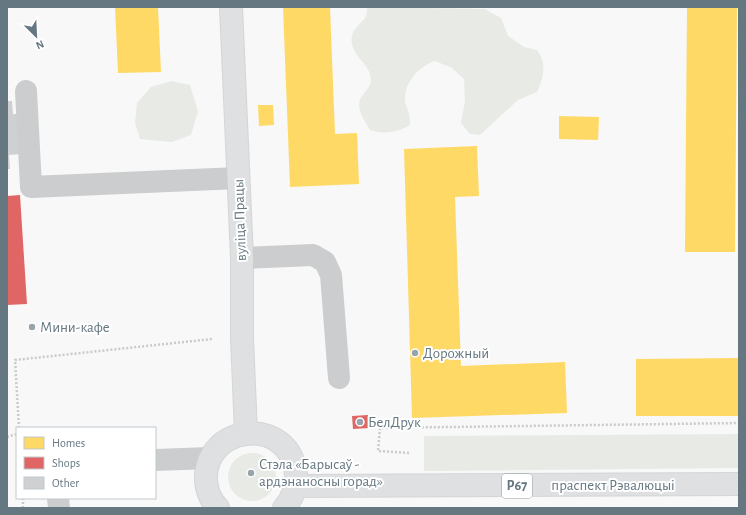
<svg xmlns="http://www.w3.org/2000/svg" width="746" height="515" font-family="'Alegreya Sans',sans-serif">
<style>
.green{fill:#e7eae5}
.homes{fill:#ffd966}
.shops{fill:#e06666}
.building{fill:#ced0d1}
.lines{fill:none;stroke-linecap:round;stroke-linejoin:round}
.major-casing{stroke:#d4d5d6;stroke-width:24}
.path{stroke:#c9cacb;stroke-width:2.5;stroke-dasharray:2 2;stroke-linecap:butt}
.minor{stroke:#cbcdce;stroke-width:22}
.major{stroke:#dfe0e1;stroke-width:22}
.poi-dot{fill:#98a4ab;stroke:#fff;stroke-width:1.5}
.labels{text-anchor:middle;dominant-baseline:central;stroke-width:4;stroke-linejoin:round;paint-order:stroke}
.shield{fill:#fff;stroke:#93a0a7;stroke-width:1}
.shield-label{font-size:14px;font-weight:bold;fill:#657781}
.street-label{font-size:15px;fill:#657781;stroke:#fff}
.poi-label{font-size:15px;fill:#657781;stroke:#fff;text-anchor:start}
</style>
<rect width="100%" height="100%" fill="#f8f8f8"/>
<path class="green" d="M 367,7 L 485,9 L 501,18 L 508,36 L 524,47 L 537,50 C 547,63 544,77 537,92 L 518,100 L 480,135 L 470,134 L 461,123 L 465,101 L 464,79 L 452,68 L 435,61 C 420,66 404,82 405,100 C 406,110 411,113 410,125 C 398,132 384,135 370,130 C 365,121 354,107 362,96 C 365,91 371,87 371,80 C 371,63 348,55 352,36 C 354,26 362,24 366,16 C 367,14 367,10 367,7 Z
M 171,81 L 190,85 L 198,111 L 191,135 L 172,142 L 140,139 L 135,123 L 137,103 L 151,87 Z
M 739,434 L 739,468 L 424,471 L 424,436 Z
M228 477a24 24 0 1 1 48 0a24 24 0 1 1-48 0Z"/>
<path class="homes" d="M 115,7 L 158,7 L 161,72 L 118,73 Z
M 283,7 L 330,7 L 335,134 L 357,133 L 359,184 L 290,187 Z
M 687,7 L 737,7 L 735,252 L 685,252 Z
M 258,105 L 273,105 L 274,125 L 259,126 Z
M 559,116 L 599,117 L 598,140 L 559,139 Z
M 477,146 L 479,196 L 455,197 L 461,366 L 565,362 L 567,413 L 412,418 L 404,149 Z
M 739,358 L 739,416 L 636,416 L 636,359 Z"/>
<path class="shops" d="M 20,195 L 27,304 L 7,305 L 7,196 Z
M 368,415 L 369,428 L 353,429 L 352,416 Z"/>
<path class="building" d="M 7,101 L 12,101 L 13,114 L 19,114 L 21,154 L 9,155 L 10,169 L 7,169 Z"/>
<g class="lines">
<g class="major-casing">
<path id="major" d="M 231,7 L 242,258 L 242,338 L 246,433
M 295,486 L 739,484
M 218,508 C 210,500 207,491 206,481 C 203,426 284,415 295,468 C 298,483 294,497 284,508"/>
</g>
<path class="path" d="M 19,428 L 15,360 L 212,339
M 7,437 L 17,434
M 409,453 L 378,451 L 380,428 L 739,423
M 23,498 L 23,508"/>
<path class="minor" d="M 26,91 L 31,187 L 238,178
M 242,258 L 313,255 L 325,262 L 331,275 L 339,378
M 155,460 L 210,458
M 58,498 L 59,508"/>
<use href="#major" class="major"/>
</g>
<g class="poi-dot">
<circle cx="32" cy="327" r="4"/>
<circle cx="415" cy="353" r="4"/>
<circle cx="360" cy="422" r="4"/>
<circle cx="251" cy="473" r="4"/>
</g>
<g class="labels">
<rect class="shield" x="502" y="474" width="30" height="24" rx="3"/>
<g class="shield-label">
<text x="517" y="486">Р67</text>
</g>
<g class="street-label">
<text transform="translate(240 220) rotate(-92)">вуліца Працы</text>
<text x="613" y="485">праспект Рэвалюцыі</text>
</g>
<g class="poi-label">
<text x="40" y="327">Мини-кафе</text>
<text x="423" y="353">Дорожный</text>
<text x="368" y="422">БелДрук</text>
<text x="259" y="464">Стэла «Барысаў -<tspan x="259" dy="17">ардэнаносны горад»</tspan></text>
</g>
</g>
<rect width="746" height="515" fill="none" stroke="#657781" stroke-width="16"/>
<rect x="16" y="427" width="140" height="72" fill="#ffffff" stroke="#c1c9cd"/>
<rect x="24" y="437" width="20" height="12" fill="#ffd966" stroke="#c1c9cd"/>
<text x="52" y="447" font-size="12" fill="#657781">Homes</text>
<rect x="24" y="457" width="20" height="12" fill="#e06666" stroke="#c1c9cd"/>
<text x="52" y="467" font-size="12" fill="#657781">Shops</text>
<rect x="24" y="477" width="20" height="12" fill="#ced0d1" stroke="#c1c9cd"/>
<text x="52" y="487" font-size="12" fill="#657781">Other</text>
<g transform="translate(36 36) rotate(156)" stroke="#ffffff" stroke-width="3" paint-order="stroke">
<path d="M0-3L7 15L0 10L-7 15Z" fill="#657781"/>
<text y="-6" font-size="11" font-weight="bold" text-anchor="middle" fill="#657781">N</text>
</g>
</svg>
